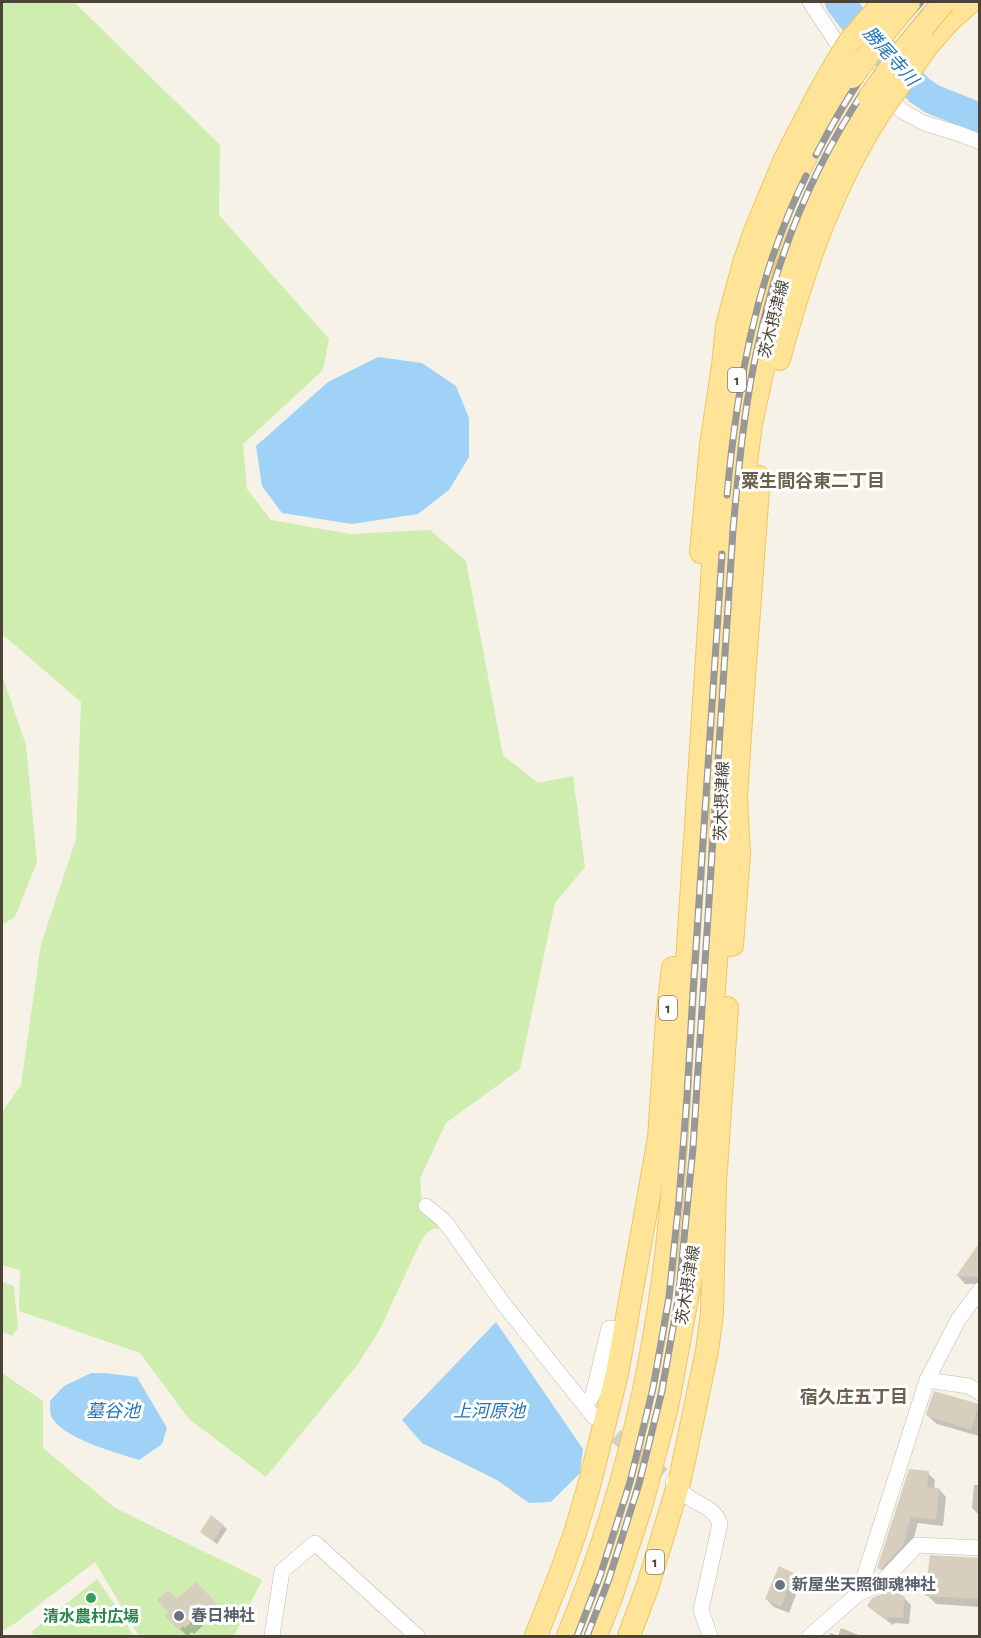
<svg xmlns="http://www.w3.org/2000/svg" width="981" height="1638" font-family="'Alegreya Sans','Noto Sans JP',sans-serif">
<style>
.green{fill:#cfedae}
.water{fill:#a0d2f7}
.shadow{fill:#0003}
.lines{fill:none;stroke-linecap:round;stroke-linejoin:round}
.river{stroke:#a0d2f7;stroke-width:30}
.building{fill:#d8cebd}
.minor-tunnel{stroke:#d4cfc4;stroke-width:15;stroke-dasharray:15 8;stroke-linecap:butt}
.minor-casing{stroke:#c2baaa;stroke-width:16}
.primary-casing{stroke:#efc65d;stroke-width:24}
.minor{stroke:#fff;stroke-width:15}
.primary{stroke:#ffe498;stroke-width:22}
.rail-casing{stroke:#989898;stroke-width:7}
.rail{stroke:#fff;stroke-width:4.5;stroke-dasharray:14;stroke-linecap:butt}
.primary-bridge-casing{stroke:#efc65d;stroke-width:24;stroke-linecap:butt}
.primary-bridge{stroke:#ffe498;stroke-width:22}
.worship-dot{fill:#6b7280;stroke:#fff;stroke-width:2}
.leisure-dot{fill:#2e9e5b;stroke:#fff;stroke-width:2}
.labels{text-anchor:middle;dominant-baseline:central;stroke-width:6;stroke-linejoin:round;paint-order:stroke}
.shield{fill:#fff;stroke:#807b72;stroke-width:1.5}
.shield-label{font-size:15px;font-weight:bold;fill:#4a4336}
.street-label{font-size:16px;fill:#4a4336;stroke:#fff}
.worship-label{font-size:16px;font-weight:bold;fill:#5b616d;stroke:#fff;text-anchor:start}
.leisure-label{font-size:16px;font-weight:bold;fill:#27864d;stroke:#fff}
.water-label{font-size:18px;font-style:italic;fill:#2376b8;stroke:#fff}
.neighbourhood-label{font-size:18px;font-weight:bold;fill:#6e614c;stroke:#fff}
</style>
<rect width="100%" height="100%" fill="#f6f2e8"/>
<path class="green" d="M 2,2 L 74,2 L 220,145 L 219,215 L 329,339 L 323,370 L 243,444 L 247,489 L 271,520 L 350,534 L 430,530 L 466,561 L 503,755 L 538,783 L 573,776 L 585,867 L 555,903 L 520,1069 L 446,1123 L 420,1178 L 422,1206 L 446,1229 C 429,1226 427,1232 419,1245 L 379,1331 L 358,1364 L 266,1477 L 189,1419 L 140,1353 L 19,1311 L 20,1270 L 2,1265 L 2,1112 L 21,1085 L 41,944 L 76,839 L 81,702 L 2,634 Z
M 2,675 L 26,745 L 37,862 L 15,917 L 2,925 Z
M 2,1282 L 14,1286 L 18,1328 L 12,1336 L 2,1331 Z
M 2,1373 L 43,1401 L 43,1448 L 115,1508 L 262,1580 L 235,1634 L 236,1636 L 139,1636 L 95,1562 L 14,1624 L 2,1631 Z
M 97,1579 L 123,1617 L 133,1636 L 35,1636 L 31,1632 Z"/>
<path class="water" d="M 378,357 L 422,363 L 456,386 L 469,418 L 469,457 L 449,490 L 418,514 L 352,524 L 282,513 L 262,486 L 256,446 L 328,382 Z
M 496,1322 L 583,1449 L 580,1473 L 551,1502 L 529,1503 L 497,1480 L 422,1443 L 402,1420 Z
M 91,1373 L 105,1373 L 137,1377 L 167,1428 L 162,1444 L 139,1460 C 117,1453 61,1438 51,1416 C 50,1412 50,1405 50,1401 L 64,1386 Z"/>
<path class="shadow" d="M 980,1246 L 980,1284 L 965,1284 L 958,1276 Z
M 978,1405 L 980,1406 L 979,1436 L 937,1424 L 928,1416 Z
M 928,1473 L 935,1480 L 934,1489 L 939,1489 L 946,1497 L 943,1526 L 918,1523 L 909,1554 L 886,1575 L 879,1567 Z
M 974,1485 L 980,1485 L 980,1516 L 972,1508 Z
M 211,1517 L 227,1529 L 217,1544 L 201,1532 Z
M 980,1559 L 980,1607 L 936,1604 L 927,1595 Z
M 793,1574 L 801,1582 L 789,1613 L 774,1607 L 766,1599 Z
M 196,1584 L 225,1614 L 217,1621 L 214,1618 L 210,1621 L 209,1620 L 194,1634 L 192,1632 L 187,1636 L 167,1616 L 177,1601 Z
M 904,1598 L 911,1605 L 909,1624 L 895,1623 L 893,1625 L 875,1612 L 869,1606 Z
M 841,1628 L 861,1636 L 828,1636 L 831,1633 L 838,1636 Z"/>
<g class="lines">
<path class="river" d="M 840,2 L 852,18 L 919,90 L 932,99 L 980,118"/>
</g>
<path class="building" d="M 980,1242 L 980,1277 L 956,1276 Z
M 934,1391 L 979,1404 L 971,1430 L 927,1416 L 926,1414 Z
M 909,1469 L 929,1471 L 927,1487 L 939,1488 L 936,1520 L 911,1517 L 903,1546 L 881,1569 L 877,1568 Z
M 211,1515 L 224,1525 L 213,1541 L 200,1532 Z
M 930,1555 L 980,1558 L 980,1599 L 925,1596 Z
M 779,1566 L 794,1573 L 781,1607 L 765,1599 Z
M 196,1582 L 218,1605 L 208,1615 L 205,1611 L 202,1614 L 200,1613 L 185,1628 L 183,1626 L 179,1630 L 165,1616 L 169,1612 L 157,1600 L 168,1590 L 177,1599 Z
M 890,1587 L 905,1597 L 903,1618 L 888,1617 L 886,1619 L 867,1606 L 872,1598 L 884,1593 Z"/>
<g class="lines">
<path class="minor-tunnel" d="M 598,1421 L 672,1482"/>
<g class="minor-casing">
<path id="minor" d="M 810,2 L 835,40 L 847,54 L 902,111 L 924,123 L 960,134 L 980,142
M 426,1206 L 442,1219 L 449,1227 L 502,1302 L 594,1417
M 927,1380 L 969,1386 L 980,1393
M 584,1404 L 591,1398 L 594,1391 L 609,1328 L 625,1330
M 673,1483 C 678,1487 682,1492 687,1496 C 699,1505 715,1508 720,1524 L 701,1610 L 710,1636
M 859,1593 L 927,1380 L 958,1320 L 980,1290
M 272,1636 L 282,1571 L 315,1543 L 417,1636
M 810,1636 L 859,1593 L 880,1584 L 917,1545 L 980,1548"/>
</g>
<g class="primary-casing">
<path id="primary" d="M 928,45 L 949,21 L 970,2
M 779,359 C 803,271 830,190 880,112
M 724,381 L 723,366 L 727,326 L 744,263 L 754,234 L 784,161 L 818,95 L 838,60
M 701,552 L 711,445 L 723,366
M 740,717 L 742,704 L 759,477
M 732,945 L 739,854 L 736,798 L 742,704
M 536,1636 L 563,1567 L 575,1533 L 589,1486 L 617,1374 L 659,1138 L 667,1019 L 673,968
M 568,1636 C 611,1531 642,1420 659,1307 C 676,1198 679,1087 686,977 C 696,830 705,682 715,535 C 723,515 722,493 724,472 C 726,446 730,421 735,395 C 744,339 756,280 775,227 C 794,174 822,124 852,77
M 596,1636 L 612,1595 L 642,1503 L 667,1407 L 690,1282 L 699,1214 L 706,1076 L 713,1003 L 718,934 L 722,765 L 737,529 L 751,424 L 781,286 L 797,239 L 828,171 L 840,148 L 869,98
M 629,1636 L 648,1585 L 680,1479 L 707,1351 L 712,1313 L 715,1183 L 727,1008"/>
</g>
<use href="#minor" class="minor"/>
<use href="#primary" class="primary"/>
<g class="rail-casing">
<path id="rail" d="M 816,155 C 844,100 879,47 921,2
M 727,495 C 737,385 756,276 806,176
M 577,1636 L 600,1576 L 630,1482 L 653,1388 L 669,1297 L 679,1200 L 687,1096 L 693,992 L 722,554
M 587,1636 L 609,1579 L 639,1484 L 662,1391 L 678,1300 L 693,1148 L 733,530 C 739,463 745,397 761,332 C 781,247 815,164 864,91 C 885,59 909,30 933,2"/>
</g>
<use href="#rail" class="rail"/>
<g class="primary-bridge-casing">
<path id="primary-bridge" d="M 838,60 L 850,41 L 884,2
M 852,77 L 884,33 L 909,2
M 869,98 L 899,56 L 944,2
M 880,112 L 928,45"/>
</g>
<use href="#primary-bridge" class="primary-bridge"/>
</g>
<g class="worship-dot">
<circle cx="780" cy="1585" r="6"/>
<circle cx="179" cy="1616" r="6"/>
</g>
<circle class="leisure-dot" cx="91" cy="1598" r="6"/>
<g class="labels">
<g class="shield">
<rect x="728" y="368" width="18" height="24" rx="4.5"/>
<rect x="659" y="996" width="18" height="24" rx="4.5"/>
<rect x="646" y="1550" width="18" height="24" rx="4.5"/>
</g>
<g class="shield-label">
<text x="737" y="380">1</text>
<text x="668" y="1008">1</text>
<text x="655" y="1562">1</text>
</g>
<g class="street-label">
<text transform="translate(774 319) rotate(-76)">茨木摂津線</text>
<text transform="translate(722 801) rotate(-88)">茨木摂津線</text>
<text transform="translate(688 1285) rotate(-81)">茨木摂津線</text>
</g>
<g class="worship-label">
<text x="792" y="1585">新屋坐天照御魂神社</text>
<text x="191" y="1616">春日神社</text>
</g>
<g class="leisure-label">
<text x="91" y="1617">清水農村広場</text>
</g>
<g class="water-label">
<text transform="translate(890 57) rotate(48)">勝尾寺川</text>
<text x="113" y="1412">墓谷池</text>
<text x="489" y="1412">上河原池</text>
</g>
<g class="neighbourhood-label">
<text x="813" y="482">粟生間谷東二丁目</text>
<text x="854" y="1398">宿久庄五丁目</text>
</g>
</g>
<rect width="981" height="1638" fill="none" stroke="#4a4336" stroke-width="6"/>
</svg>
